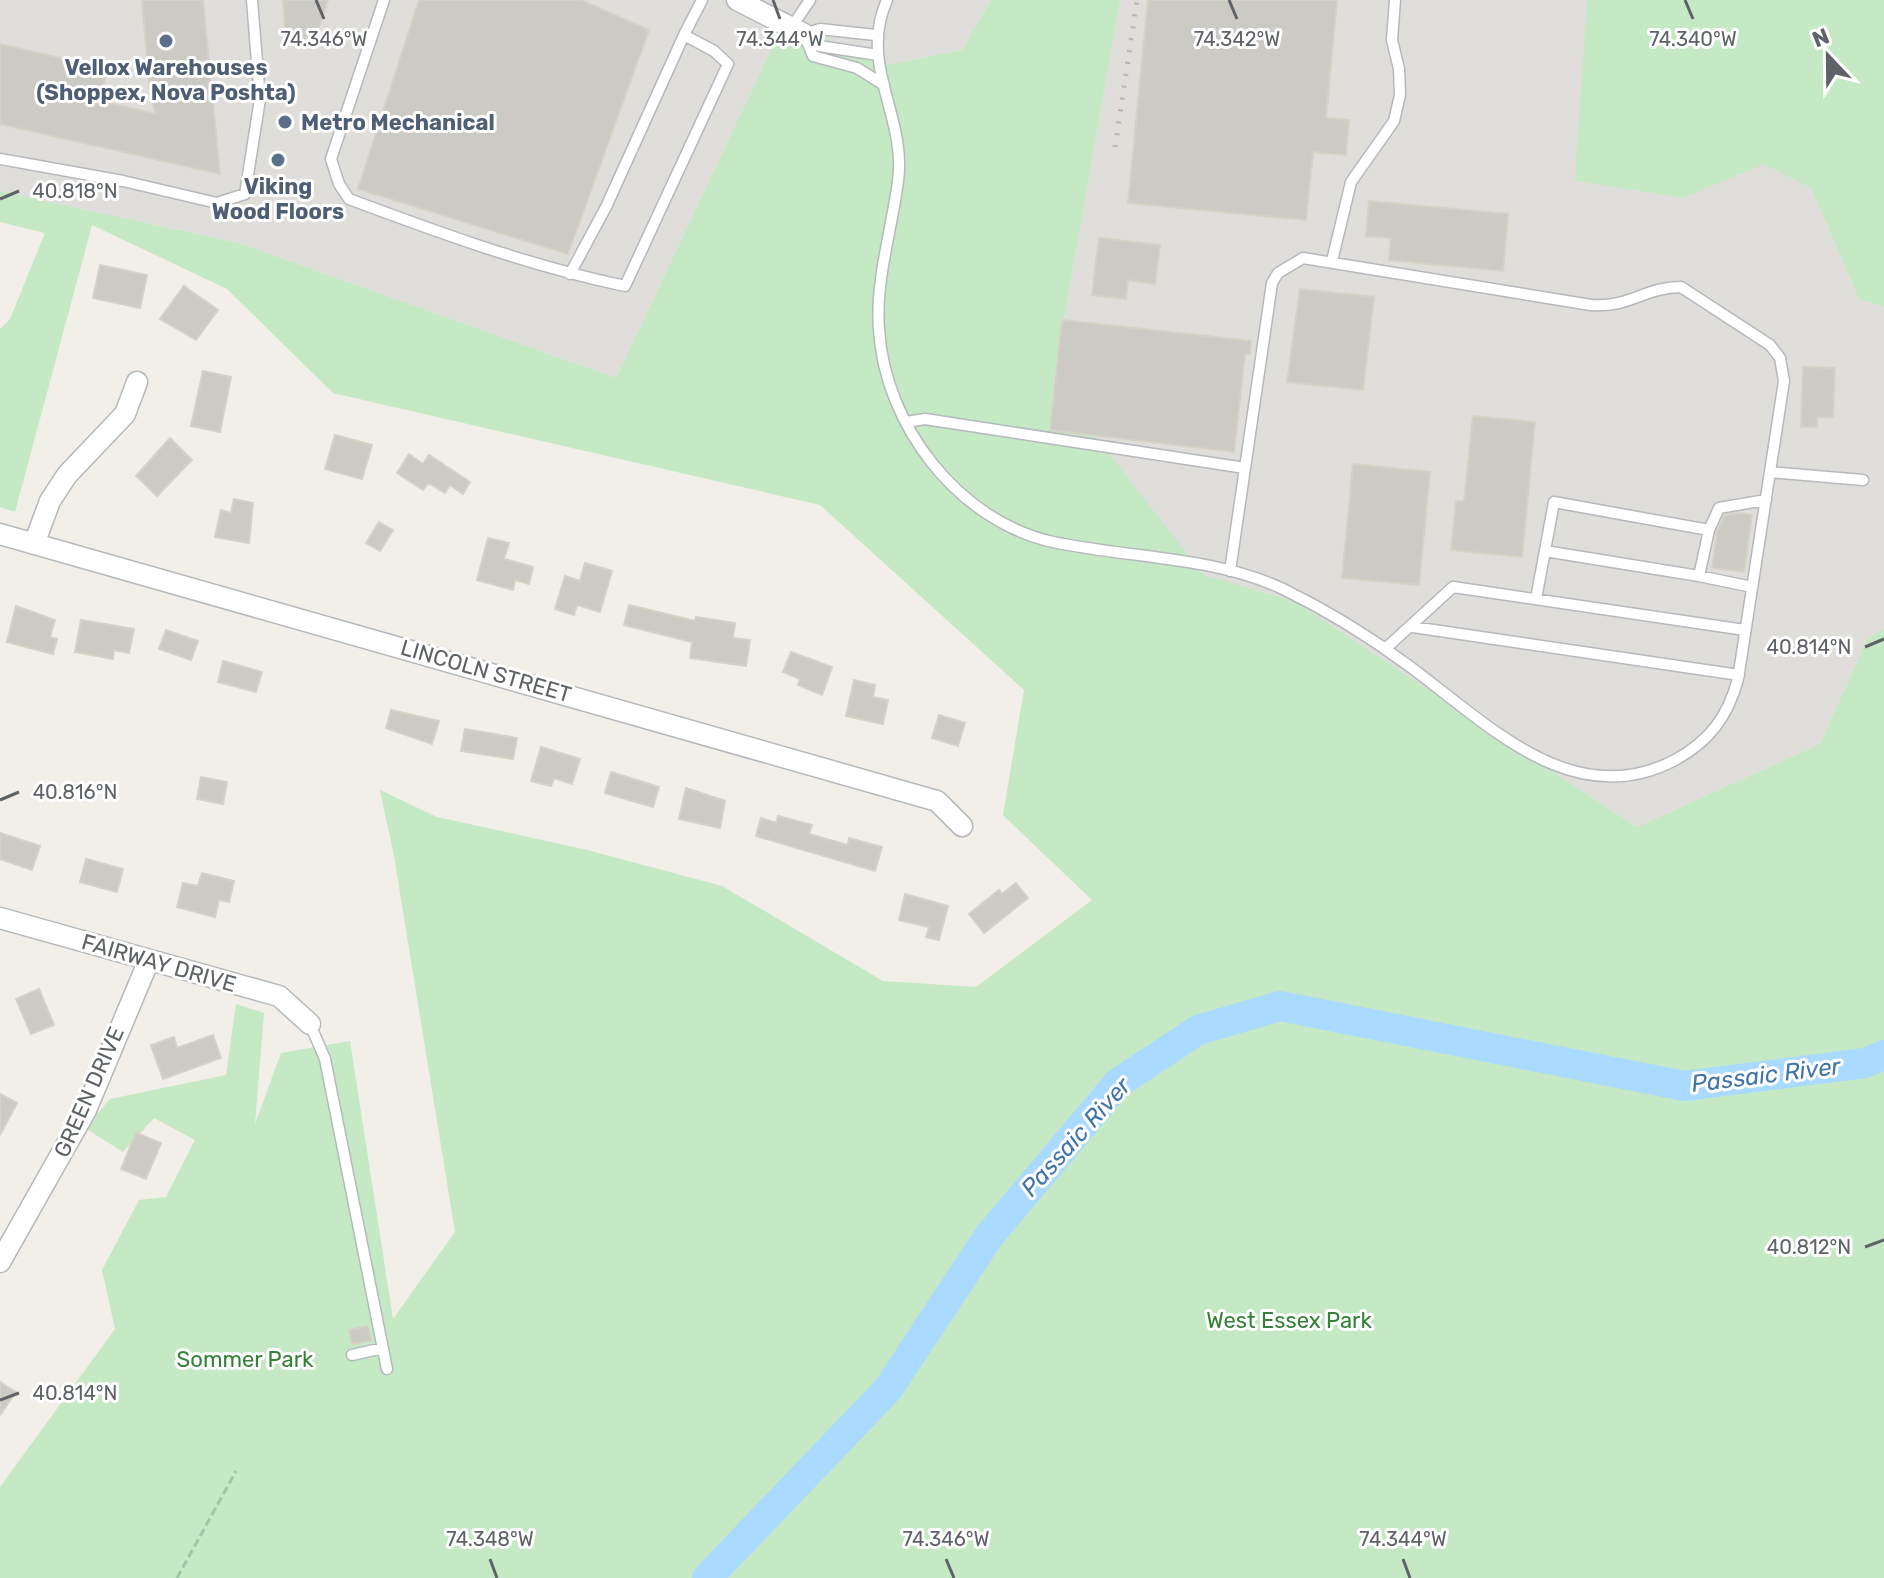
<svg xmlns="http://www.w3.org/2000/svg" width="1884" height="1578" font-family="Rubik,sans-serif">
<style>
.industrial{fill:#e0deda}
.green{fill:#c5e8c5}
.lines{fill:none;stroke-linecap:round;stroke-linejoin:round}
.river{stroke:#aadaff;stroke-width:30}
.building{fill:#cccac5;stroke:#d6d1c6;stroke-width:2}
.service-casing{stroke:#b5b8bc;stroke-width:13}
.minor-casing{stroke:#b5b8bc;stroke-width:23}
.path{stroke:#9cc7a9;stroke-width:3;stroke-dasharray:8 4;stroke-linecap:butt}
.service{stroke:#fff;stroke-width:10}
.minor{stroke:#fff;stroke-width:20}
.rail{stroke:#b6b7b8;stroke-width:5;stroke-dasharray:2 10;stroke-linecap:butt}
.ticks{fill:none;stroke:#5f6368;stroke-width:3}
.service-dot{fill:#5c6f8a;stroke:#fff;stroke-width:3}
.labels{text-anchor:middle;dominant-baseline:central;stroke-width:6;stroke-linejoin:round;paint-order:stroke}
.service-label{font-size:22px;font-weight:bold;fill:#4e5e75;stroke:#fff}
.street-label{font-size:22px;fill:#5f6368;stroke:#fff}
.park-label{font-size:22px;fill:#348238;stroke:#fff}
.water-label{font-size:24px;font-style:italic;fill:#4174aa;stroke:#fff}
.ticks-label{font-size:20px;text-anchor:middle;fill:#5f6368;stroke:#fff;stroke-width:6;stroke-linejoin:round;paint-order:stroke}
</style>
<rect width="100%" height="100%" fill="#f1efe8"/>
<path class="industrial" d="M 0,0 L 991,0 L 962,50 L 882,66 L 786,18 L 616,378 L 239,243 L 0,191 Z
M 1120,0 L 1587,0 L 1576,181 L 1683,198 L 1764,163 L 1811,188 L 1859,299 L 1884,307 L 1884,628 L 1867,640 L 1820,744 L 1637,827 L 1294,601 L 1204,576 L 1053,382 Z"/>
<path class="green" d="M 991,0 L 1120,0 L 1053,382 L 1204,575 L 1294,601 L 1637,827 L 1820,744 L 1867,640 L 1884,628 L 1884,1578 L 0,1578 L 0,1487 L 115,1329 L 102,1270 L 139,1200 L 166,1197 L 195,1140 L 154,1118 L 123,1152 L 85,1128 L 110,1099 L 226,1075 L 236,1004 L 264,1013 L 255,1124 L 281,1053 L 350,1041 L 393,1319 L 455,1232 L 394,856 L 380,790 L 437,817 L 587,850 L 722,886 L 883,981 L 976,987 L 1092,900 L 1003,815 L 1024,690 L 820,505 L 333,393 L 227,289 L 92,225 L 15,512 L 0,507 L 0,329 L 10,319 L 45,233 L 0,222 L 0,191 L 239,243 L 616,378 L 786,18 L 882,66 L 962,50 Z
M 1587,0 L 1884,0 L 1884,307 L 1859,299 L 1811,188 L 1764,164 L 1683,198 L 1575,181 Z"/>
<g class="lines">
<path class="river" d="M 707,1578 L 888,1389 L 989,1236 L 1118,1083 L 1198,1030 L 1280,1006 L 1684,1086 L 1865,1063 L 1884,1055"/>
</g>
<path class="building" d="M 142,0 L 203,0 L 220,174 L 0,124 L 0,44 L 107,69 L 100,101 L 156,114 L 150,94 Z
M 283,0 L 328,0 L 316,36 L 286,42 Z
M 419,0 L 581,0 L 649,30 L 568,254 L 358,189 Z
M 1148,0 L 1337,0 L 1326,118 L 1349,120 L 1346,155 L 1313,152 L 1306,220 L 1128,203 Z
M 1369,201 L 1508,214 L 1503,271 L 1389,260 L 1391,238 L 1366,236 Z
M 1099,238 L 1160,245 L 1155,284 L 1128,280 L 1126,299 L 1092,295 Z
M 100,265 L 147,275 L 140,308 L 93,298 Z
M 184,286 L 218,310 L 196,340 L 160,319 Z
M 1300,289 L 1374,297 L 1363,390 L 1287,382 Z
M 1062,320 L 1251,341 L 1250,354 L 1245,354 L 1234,452 L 1050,430 Z
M 1803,367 L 1835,368 L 1833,417 L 1817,417 L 1817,427 L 1801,427 Z
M 203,371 L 231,377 L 220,432 L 191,426 Z
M 1473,416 L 1535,422 L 1522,557 L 1451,550 L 1456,501 L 1464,501 Z
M 335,435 L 372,445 L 362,479 L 325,469 Z
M 170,438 L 192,460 L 157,496 L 136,476 Z
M 409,454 L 423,464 L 429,455 L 470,482 L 463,494 L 450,485 L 445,493 L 428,483 L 423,490 L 397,473 Z
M 1353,464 L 1430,472 L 1419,585 L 1342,578 Z
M 234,499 L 253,503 L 249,543 L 215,537 L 221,510 L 231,513 Z
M 1739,513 L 1752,515 L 1744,572 L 1712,568 L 1717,532 L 1725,515 Z
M 379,522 L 393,530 L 380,551 L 366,543 Z
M 488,538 L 509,543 L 504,559 L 533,567 L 529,584 L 515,580 L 513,590 L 477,580 Z
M 585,563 L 612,571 L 600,612 L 577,605 L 574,615 L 555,609 L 565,576 L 580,581 Z
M 629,605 L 695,621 L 696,617 L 735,623 L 733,638 L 750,640 L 746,666 L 690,658 L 692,642 L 624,625 Z
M 16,606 L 55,620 L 50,637 L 57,639 L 53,654 L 7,642 Z
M 81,620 L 134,629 L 129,653 L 114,650 L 113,659 L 75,652 Z
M 166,630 L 198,641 L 191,660 L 159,649 Z
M 791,652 L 832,667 L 822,695 L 798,685 L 800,679 L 783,672 Z
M 223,661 L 262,672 L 256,692 L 218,682 Z
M 854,680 L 875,685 L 873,697 L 888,700 L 883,724 L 846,716 Z
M 391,710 L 439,721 L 432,744 L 386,728 Z
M 939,715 L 965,723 L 958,746 L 932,738 Z
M 465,729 L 517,738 L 513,759 L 461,751 Z
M 541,747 L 580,759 L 572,784 L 554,778 L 551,786 L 531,781 Z
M 611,772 L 659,787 L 653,807 L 605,793 Z
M 201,777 L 227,782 L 223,804 L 197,799 Z
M 686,788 L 725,801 L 720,828 L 679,819 Z
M 778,816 L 812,825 L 809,834 L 848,845 L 849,838 L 882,847 L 875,871 L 756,836 L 761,818 L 776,823 Z
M 0,833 L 40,846 L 32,870 L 0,859 Z
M 86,859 L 123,869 L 117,892 L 80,882 Z
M 202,873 L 234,881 L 229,902 L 219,900 L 215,917 L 177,907 L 183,883 L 198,886 Z
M 1016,883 L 1028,898 L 984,933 L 969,914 L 999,890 L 1002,894 Z
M 905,894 L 948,906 L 939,940 L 926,937 L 929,927 L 899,920 Z
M 39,989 L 54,1025 L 31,1034 L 16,999 Z
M 213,1035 L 221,1058 L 163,1079 L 151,1045 L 174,1037 L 177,1048 Z
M 0,1094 L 17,1103 L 0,1135 Z
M 136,1133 L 161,1143 L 146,1179 L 121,1169 Z
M 368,1326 L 371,1341 L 352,1344 L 349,1330 Z
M 0,1382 L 16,1392 L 0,1415 Z"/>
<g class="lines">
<g class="service-casing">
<path id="service" d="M 384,0 L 331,159 L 339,184 L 349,199 C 440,233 530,266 625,286 L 728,64 L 714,51 L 684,35 L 702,0
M 887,0 C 858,65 907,117 898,181 C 892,229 875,281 879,330 C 885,425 958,521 1053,542 C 1128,558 1213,556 1283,589 C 1326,610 1367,635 1405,663 C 1484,720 1571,815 1675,760 C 1710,741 1728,716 1738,679 L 1784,381 L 1780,358 L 1770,345 L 1681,287 C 1645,287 1630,308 1591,305 L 1303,258 L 1278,273 L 1272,283 L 1230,571
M 791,28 L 810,0
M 804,34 L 813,56 L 857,68 L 884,85
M 804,34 L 820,29 L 875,35
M 808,37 L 819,46 L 878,55
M 0,159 L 123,181 L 217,203 L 245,194 L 260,99 L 252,0
M 1332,261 L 1351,182 L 1394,121 L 1400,95 L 1399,69 L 1392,40 L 1395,0
M 570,274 L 606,207 L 684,35
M 906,422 L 925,419 L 1245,468
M 1770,472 L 1863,480
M 1709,530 L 1719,508 L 1766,500
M 1699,576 L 1752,587
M 1536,599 L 1554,502 L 1709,530 L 1699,576 L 1545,551
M 1413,627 L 1739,675
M 1385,649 L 1453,587 L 1745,630
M 310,1024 L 325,1059 L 387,1369
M 352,1355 L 383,1348"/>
</g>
<g class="minor-casing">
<path id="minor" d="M 737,0 L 804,34
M 0,534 L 937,801 L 962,826
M 34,544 L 50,501 L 67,475 L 125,414 L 137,382
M 0,918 L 279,996 L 310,1024
M 0,1262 L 86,1110 L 149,960"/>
</g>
<path class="path" d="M 177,1578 L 236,1471"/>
<use href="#service" class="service"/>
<use href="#minor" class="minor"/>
<path class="rail" d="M 1115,147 L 1137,0"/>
</g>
<path class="ticks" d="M 316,0 L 324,19M 773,0 L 780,19M 1229,0 L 1237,19M 1685,0 L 1693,19M 0,199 L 19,191M 1865,647 L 1884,639M 0,800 L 19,792M 1865,1247 L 1884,1240M 0,1400 L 19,1393M 490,1559 L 497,1578M 946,1559 L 954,1578M 1403,1559 L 1410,1578"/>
<g class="service-dot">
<circle cx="166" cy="41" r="8"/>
<circle cx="285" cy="122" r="8"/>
<circle cx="278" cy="160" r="8"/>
</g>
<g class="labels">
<g class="service-label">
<text x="166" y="67">Vellox Warehouses<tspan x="166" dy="25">(Shoppex, Nova Poshta)</tspan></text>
<text x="301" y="122" text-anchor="start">Metro Mechanical</text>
<text x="278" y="186">Viking<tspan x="278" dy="25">Wood Floors</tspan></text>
</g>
<g class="street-label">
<text transform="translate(486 671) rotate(16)">LINCOLN STREET</text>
<text transform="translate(159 963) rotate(16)">FAIRWAY DRIVE</text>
<text transform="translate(89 1092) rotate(-66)">GREEN DRIVE</text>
</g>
<g class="park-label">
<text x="1289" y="1320">West Essex Park</text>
<text x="245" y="1359">Sommer Park</text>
</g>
<g class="water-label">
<text transform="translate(1766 1075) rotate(-7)">Passaic River</text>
<text transform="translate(1076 1137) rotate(-48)">Passaic River</text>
</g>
</g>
<g class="ticks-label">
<text x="324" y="46">74.346°W</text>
<text x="1237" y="46">74.342°W</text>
<text x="780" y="46">74.344°W</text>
<text x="1693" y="46">74.340°W</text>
<text x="75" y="198">40.818°N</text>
<text x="1809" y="654">40.814°N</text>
<text x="75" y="799">40.816°N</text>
<text x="1809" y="1254">40.812°N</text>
<text x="75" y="1400">40.814°N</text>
<text x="490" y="1546">74.348°W</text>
<text x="946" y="1546">74.346°W</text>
<text x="1403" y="1546">74.344°W</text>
</g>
<g transform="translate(1828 56) rotate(338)" stroke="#ffffff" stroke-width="6" paint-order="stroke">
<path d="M0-6L14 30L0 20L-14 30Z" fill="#5f6368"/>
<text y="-12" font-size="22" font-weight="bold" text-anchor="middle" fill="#5f6368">N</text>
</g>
</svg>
